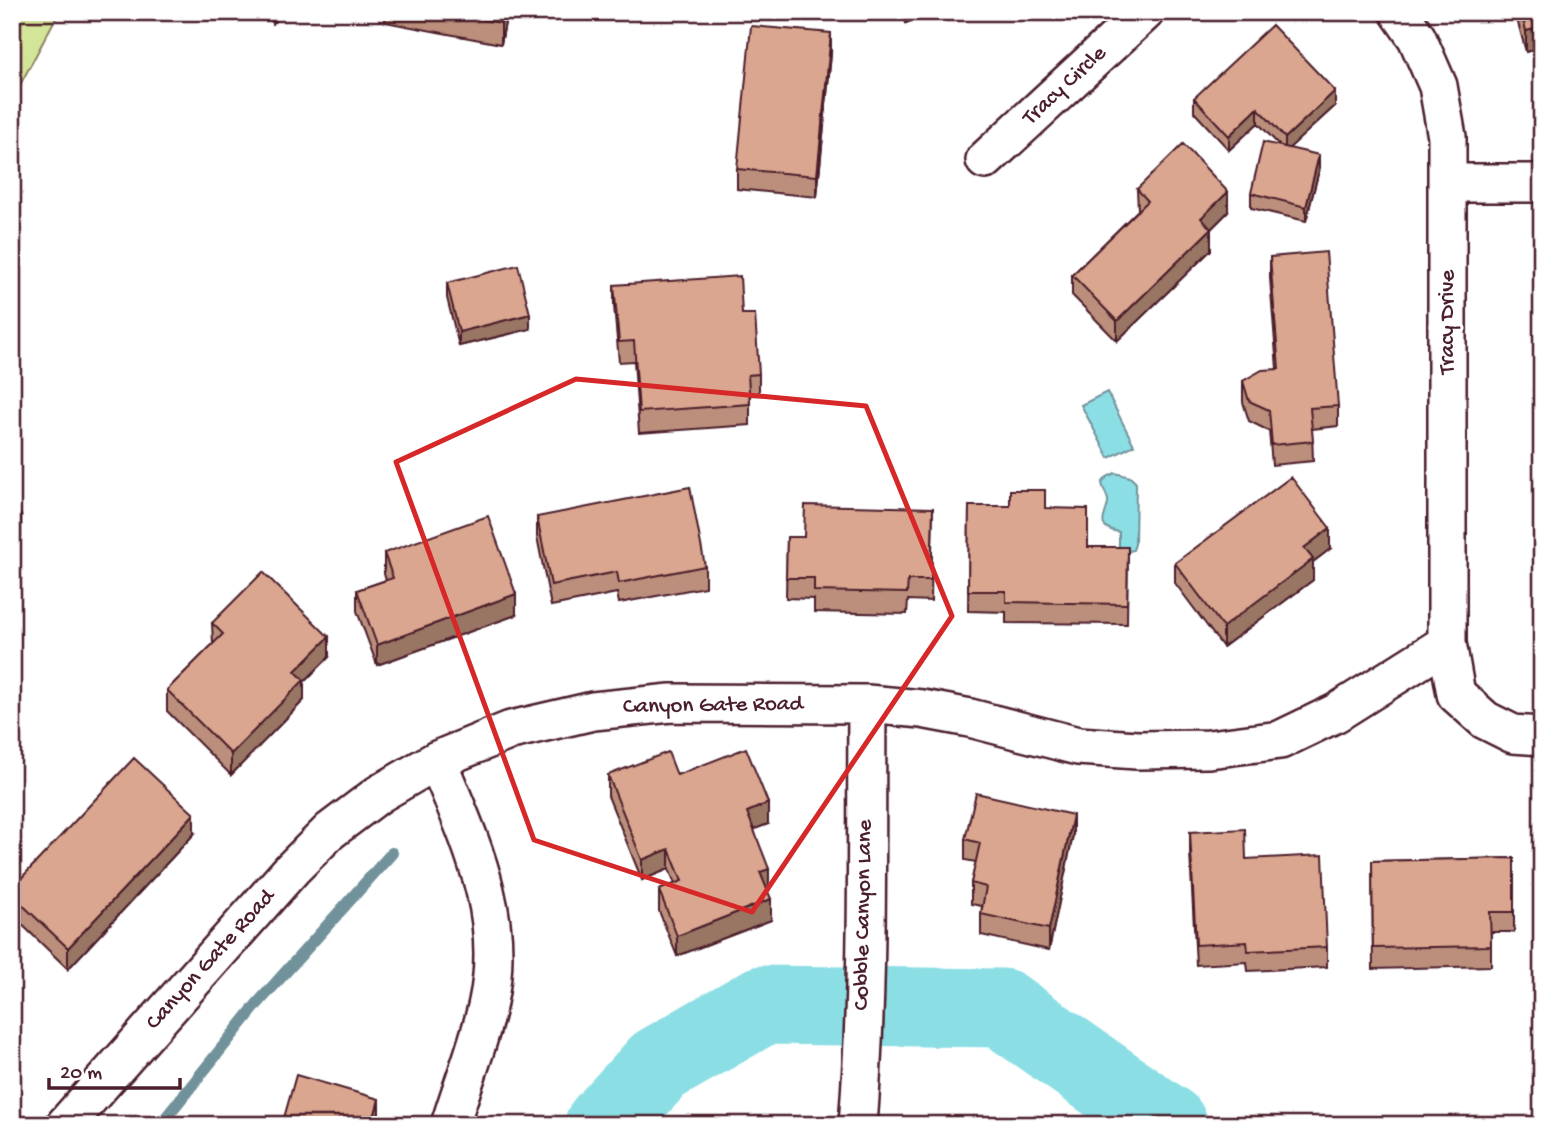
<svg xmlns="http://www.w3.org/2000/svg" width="1554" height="1137" font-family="'Gochi Hand',sans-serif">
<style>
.green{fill:#d3e599;stroke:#8e8262;stroke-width:2}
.water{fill:#8cdee5;stroke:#72929b;stroke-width:2}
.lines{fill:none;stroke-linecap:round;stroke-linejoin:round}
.stream{stroke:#72929b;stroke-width:12}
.river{stroke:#8cdee5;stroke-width:79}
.street-casing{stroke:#4a1f2b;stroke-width:42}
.street{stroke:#fff;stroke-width:37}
.wall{fill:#bb8f7b;stroke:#4a1f2b;stroke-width:2}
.shaded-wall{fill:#997464;stroke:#4a1f2b;stroke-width:2}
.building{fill:#daa68f;stroke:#4a1f2b;stroke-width:2}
.marked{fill:none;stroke:#d62828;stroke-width:5;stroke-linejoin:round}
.labels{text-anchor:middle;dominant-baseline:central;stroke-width:6;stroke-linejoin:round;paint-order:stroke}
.street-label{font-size:23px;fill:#4a1f2b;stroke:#fff}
</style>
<rect width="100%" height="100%" fill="#fff"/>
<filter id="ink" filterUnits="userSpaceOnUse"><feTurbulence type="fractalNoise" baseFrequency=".0143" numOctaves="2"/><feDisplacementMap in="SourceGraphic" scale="14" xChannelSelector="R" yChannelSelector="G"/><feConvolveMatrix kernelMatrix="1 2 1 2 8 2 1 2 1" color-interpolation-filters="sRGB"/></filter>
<g filter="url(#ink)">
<path class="green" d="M 12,12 L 59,12 L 12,100 Z"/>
<path class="water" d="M 1107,392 L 1134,445 L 1109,458 L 1081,405 Z
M 1115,473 L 1130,477 L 1136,483 L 1135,544 L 1133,550 L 1127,552 L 1119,546 L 1119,532 C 1091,527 1109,514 1108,500 C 1107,495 1103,489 1102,483 L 1107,477 Z"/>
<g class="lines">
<path class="stream" d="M 160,1125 L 258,1003 L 392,853"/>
<path class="river" d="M 604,1125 L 659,1065 L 763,1005 L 1002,1008 L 1168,1125"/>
<g class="street-casing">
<path id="street" d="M 1399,12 L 1417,38 L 1438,86 L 1447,137 L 1447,643 L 1456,694 L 1485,720 L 1513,734 L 1542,736
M 985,160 L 1145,12
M 1448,183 L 1542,183
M 437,760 C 469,839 507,914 488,1002 C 480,1042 462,1085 450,1125
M 65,1125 L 292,869 L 330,831 L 379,794 L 437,760 L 511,730 L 593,711 L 671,703 L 867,704 L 922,709 L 970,718 L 1078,746 L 1137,750 L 1209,749 L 1280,740 L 1336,713 L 1447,643
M 858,1125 C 869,985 866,844 867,704"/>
</g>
<use href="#street" class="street"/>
</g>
<path class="wall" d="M 263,12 L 284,12 L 273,23 Z
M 385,12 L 507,12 L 501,44 L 385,22 Z
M 902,12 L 932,12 L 906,23 Z
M 1515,12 L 1542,12 L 1542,47 L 1526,52 Z
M 831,54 L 817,197 L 737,189 L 737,169 Z
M 1194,98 L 1335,106 L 1289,148 L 1319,170 L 1306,221 L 1251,208 L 1251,193 L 1280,146 L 1258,123 L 1229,150 L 1194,112 Z
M 1137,189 L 1228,212 L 1211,229 L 1211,250 L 1117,341 L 1072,295 L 1072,275 L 1138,210 Z
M 1270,257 L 1338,406 L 1338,426 L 1312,429 L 1313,461 L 1272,465 L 1269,431 L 1249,421 L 1243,402 L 1243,381 L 1277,369 L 1270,278 Z
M 447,283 L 530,329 L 459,346 L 447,298 Z
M 614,285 L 742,314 L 759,374 L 759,395 L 750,395 L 750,425 L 639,433 L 634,361 L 619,362 L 614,306 Z
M 969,506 L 1045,508 L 1088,547 L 1128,547 L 1127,624 L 1006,623 L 1006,612 L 968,611 Z
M 933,508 L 931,601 L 908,600 L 907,614 L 814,612 L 814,599 L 786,598 L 787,537 L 804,537 Z
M 537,517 L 705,566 L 705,587 L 619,603 L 617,593 L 551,606 L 537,537 Z
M 1330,549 L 1313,562 L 1313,580 L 1223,647 L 1175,583 L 1175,563 Z
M 384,553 L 516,615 L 377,665 L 357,611 L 357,590 L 386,580 L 384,574 Z
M 212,623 L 329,657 L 304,682 L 304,700 L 231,775 L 167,711 L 167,690 L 213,644 Z
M 608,775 L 677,775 L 768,824 L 754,829 L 769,889 L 767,890 L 771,920 L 677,956 L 659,911 L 659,890 L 675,884 L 669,869 L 642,880 L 608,796 Z
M 1190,832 L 1246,859 L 1327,947 L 1327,967 L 1248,971 L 1247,962 L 1196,965 L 1190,853 Z
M 194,834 L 68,969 L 12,915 L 12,888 Z
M 1073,835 L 1049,950 L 981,935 L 981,914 L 982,906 L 971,904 L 971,883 L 976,862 L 965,860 L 965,839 Z
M 1514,858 L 1514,932 L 1491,932 L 1491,966 L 1373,969 L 1372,861 Z"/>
<path class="shaded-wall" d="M 273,12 L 284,12 L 273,23 Z
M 503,12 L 507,12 L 501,44 L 501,23 Z
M 906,12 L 932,12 L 906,23 Z
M 1542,27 L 1542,47 L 1526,52 L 1526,31 Z
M 831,33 L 831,54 L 817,197 L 817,176 Z
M 1335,91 L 1335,106 L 1285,152 L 1285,138 Z
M 1258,108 L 1258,123 L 1229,150 L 1229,136 Z
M 1319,155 L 1319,170 L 1306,221 L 1306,207 Z
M 1228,192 L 1228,212 L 1201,239 L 1201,218 Z
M 1211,229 L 1211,250 L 1117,341 L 1117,321 Z
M 530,314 L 530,329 L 459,346 L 459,332 Z
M 21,516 L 21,536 L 12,543 L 12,522 Z
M 1330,528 L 1330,549 L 1313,562 L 1313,580 L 1223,647 L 1223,627 L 1304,548 Z
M 516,594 L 516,615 L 377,665 L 377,645 Z
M 329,637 L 329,657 L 304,682 L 304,700 L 231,775 L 231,754 L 295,671 Z
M 768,803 L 768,824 L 747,832 L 747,812 Z
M 194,814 L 194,834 L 68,969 L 68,948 Z
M 1073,815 L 1073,835 L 1049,950 L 1049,929 Z
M 669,849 L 669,869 L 642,880 L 642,860 Z
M 769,869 L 769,889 L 760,893 L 760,872 Z
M 771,899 L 771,920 L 677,956 L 677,936 Z
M 379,1099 L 379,1120 L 378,1125 L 372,1125 Z"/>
<path class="building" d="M 442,12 L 503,12 L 501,23 Z
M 1521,12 L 1542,12 L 1542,27 L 1526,31 Z
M 1272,25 L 1335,91 L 1285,138 L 1258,108 L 1229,136 L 1194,98 Z
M 751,26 L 831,33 L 817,176 L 737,169 Z
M 1263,142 L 1319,155 L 1306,207 L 1251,193 Z
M 1183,144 L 1228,192 L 1201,218 L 1211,229 L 1117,321 L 1072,275 L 1148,201 L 1137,189 Z
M 1326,252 L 1338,406 L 1310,408 L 1313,441 L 1272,445 L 1269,410 L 1249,401 L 1243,381 L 1262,370 L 1279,369 L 1270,257 Z
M 518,265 L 530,314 L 459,332 L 447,283 Z
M 740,276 L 742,314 L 755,314 L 759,374 L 748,375 L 750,404 L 639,412 L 634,341 L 619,342 L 614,285 Z
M 1291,477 L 1330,528 L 1304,548 L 1313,559 L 1223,627 L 1175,563 Z
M 690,487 L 705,566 L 619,583 L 617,572 L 551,585 L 537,517 Z
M 1010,490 L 1045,490 L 1045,508 L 1088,509 L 1088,547 L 1128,547 L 1127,604 L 1006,602 L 1006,591 L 968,591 L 969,506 L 1010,506 Z
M 12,503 L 21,516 L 12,522 Z
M 805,505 L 933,508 L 931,580 L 908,580 L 907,593 L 814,591 L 814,578 L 786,578 L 787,537 L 804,537 Z
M 488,516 L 516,594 L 377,645 L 357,590 L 393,578 L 384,553 Z
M 263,572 L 329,637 L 295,671 L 304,680 L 231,754 L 167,690 L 223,634 L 212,623 Z
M 746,748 L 768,803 L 747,812 L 769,869 L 760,872 L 771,899 L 677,936 L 659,890 L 682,881 L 669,849 L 642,860 L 608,775 L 668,752 L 677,775 Z
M 134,758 L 194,814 L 68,948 L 12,895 L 12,888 Z
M 976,793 L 1073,815 L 1049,929 L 981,914 L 986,887 L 971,883 L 980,843 L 965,839 Z
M 1245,829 L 1246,859 L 1323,855 L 1327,947 L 1248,951 L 1247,942 L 1196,945 L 1190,832 Z
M 1514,858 L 1514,912 L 1490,912 L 1491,946 L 1373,948 L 1372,861 Z
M 296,1075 L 379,1099 L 372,1125 L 282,1125 Z"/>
</g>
<path class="marked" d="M 576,379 L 866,406 L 952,616 L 752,912 L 534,840 L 396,462 Z"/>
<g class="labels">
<g class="street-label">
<text transform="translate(1065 86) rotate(-43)">Tracy Circle</text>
<text transform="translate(1448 322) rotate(-90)">Tracy Drive</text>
<text transform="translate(713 706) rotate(-1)">Canyon Gate Road</text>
<text transform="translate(864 915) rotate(-89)">Cobble Canyon Lane</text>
<text transform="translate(211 960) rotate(-48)">Canyon Gate Road</text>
</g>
</g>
<rect width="1554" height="1137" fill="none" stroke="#fff" stroke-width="42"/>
<rect x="21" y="21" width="1512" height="1095" fill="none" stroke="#4a1f2b" stroke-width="2.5" filter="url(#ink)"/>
<path d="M49 1078v10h131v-10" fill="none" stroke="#4a1f2b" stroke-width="3.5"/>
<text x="60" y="1078" font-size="21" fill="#4a1f2b" stroke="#ffffff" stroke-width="5" paint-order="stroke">20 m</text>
</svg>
